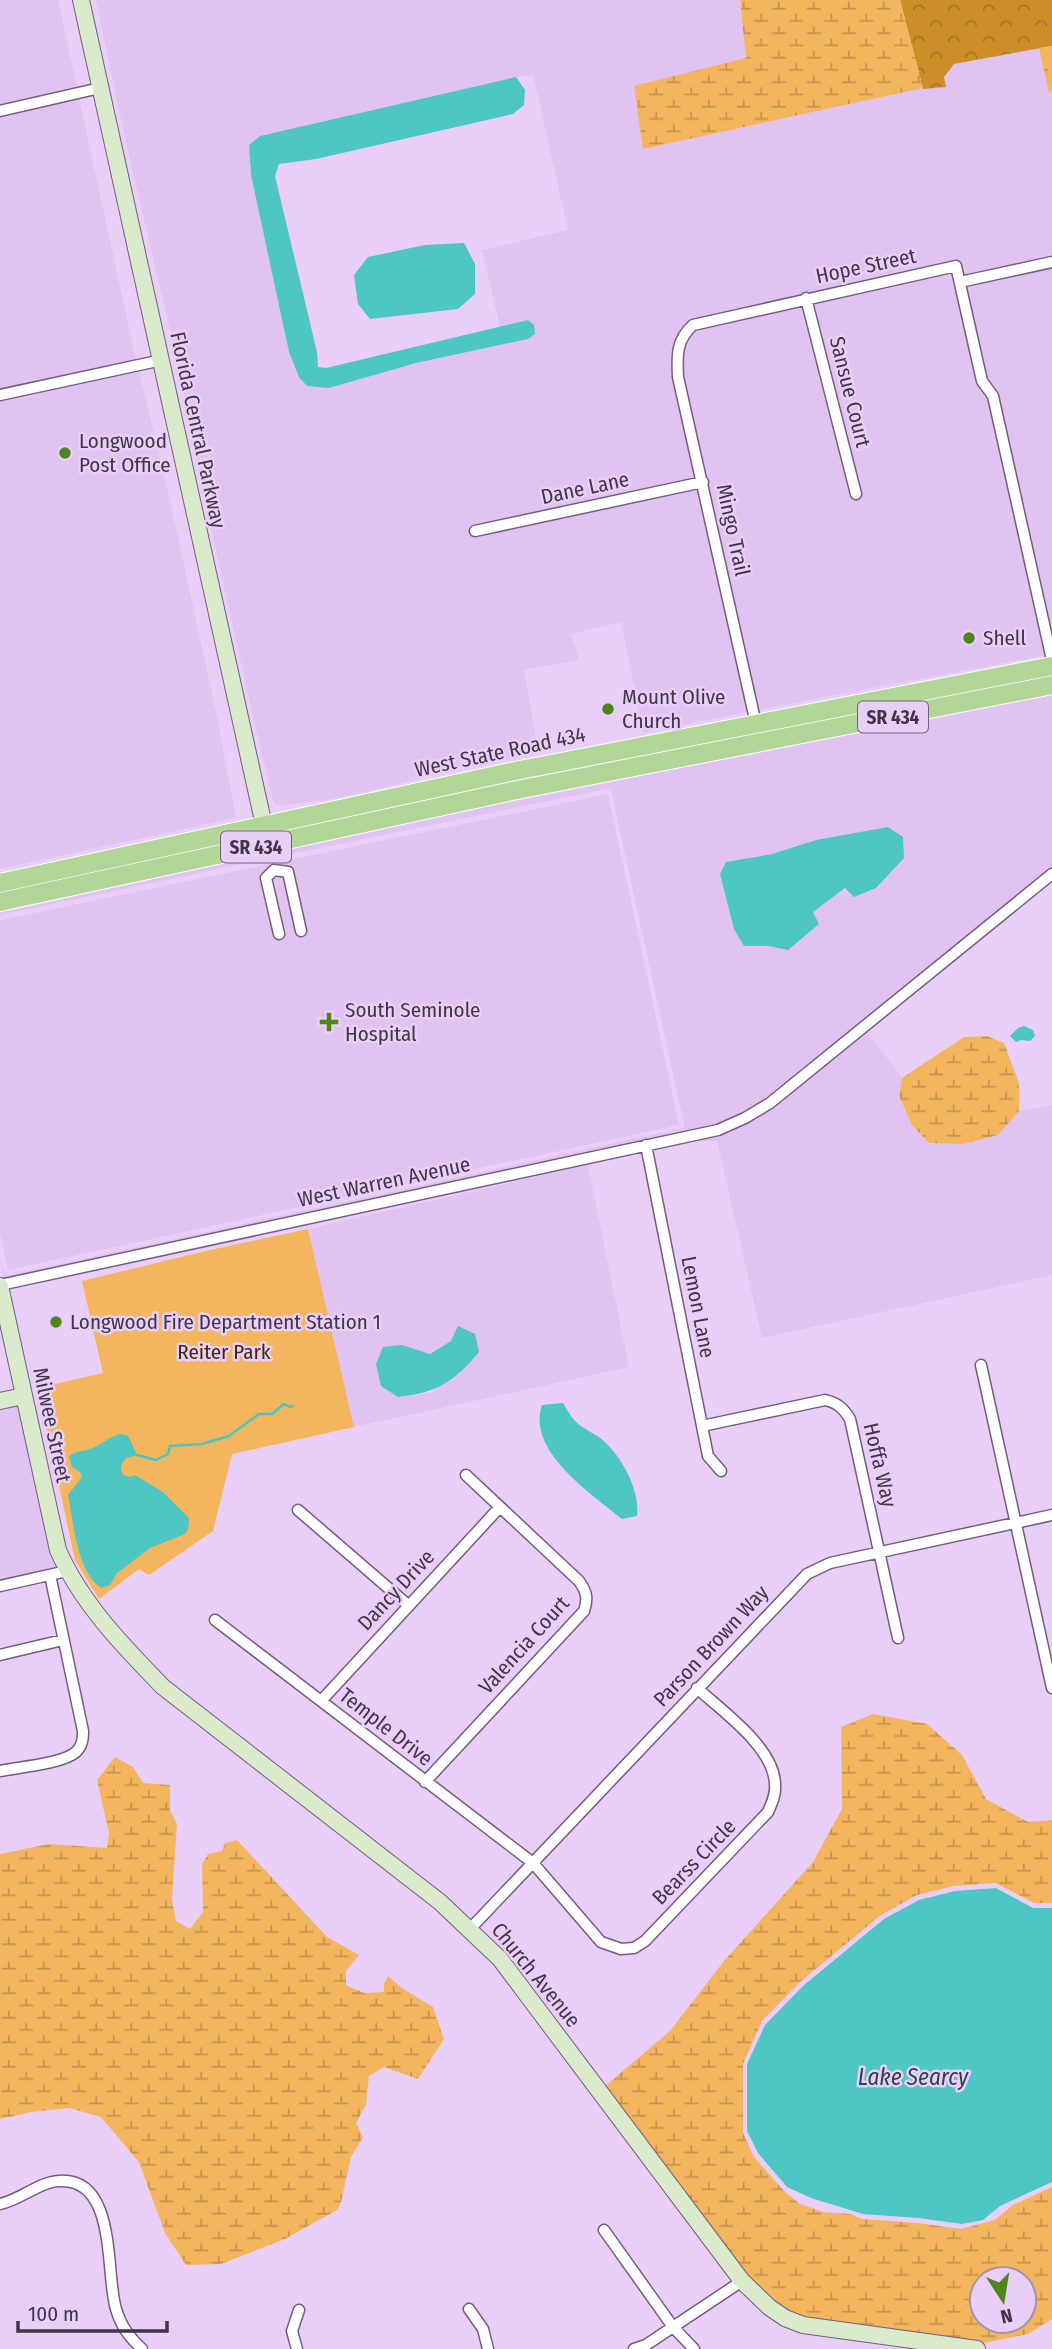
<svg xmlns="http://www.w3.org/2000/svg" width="1052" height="2349" font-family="'Fira Sans Condensed',sans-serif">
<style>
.built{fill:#e1c3f2;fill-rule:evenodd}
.forest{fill:url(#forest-crowns)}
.wetland{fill:url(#wetland-marsh);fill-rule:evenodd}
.green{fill:#f3b55e}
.water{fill:#4dc6c4}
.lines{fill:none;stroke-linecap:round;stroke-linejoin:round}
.stream{stroke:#4dc6c4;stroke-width:2.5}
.street-casing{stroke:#745d81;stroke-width:13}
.secondary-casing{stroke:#745d81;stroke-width:18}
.primary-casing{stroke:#fff;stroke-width:20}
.street{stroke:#fff;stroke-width:10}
.secondary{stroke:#d9ebcb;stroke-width:16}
.primary{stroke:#b2d697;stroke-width:18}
.poi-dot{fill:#4f851d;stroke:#e9cff8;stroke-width:2.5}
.labels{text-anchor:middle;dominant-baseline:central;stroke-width:5;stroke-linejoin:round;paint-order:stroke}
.shield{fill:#e9cff8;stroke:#73647b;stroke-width:2}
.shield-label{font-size:19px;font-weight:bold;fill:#403646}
.street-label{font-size:21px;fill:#403646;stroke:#e9cff8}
.poi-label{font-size:21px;fill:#403646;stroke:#e9cff8;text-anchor:start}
.park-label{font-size:21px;fill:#432900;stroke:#e9cff8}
.water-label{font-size:23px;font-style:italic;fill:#2b4645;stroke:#e9cff8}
</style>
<defs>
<pattern id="forest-crowns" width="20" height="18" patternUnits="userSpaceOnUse" patternTransform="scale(1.75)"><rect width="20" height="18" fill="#cd8e29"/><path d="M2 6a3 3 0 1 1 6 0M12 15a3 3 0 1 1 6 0" fill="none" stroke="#a87525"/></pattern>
<pattern id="wetland-marsh" width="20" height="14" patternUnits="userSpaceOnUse" patternTransform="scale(1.75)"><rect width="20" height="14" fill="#f3b55e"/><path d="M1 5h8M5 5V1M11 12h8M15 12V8" fill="none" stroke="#c6944f"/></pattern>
</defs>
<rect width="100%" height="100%" fill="#e9cff8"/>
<path class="built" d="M 0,0 L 58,0 L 77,87 L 0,105 Z
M 96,0 L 740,0 L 746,58 L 643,149 L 923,88 L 946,87 L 944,77 L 954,64 L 1039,48 L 1049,92 L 1052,90 L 1052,256 L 963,275 L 960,265 L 954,261 L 692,320 L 678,332 L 672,356 L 673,379 L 696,478 L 469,527 L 472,538 L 699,489 L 748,712 L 643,733 L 621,622 L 571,634 L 579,660 L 524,670 L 539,754 L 468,767 L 339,798 L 281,806 L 274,804 L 254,721 L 216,551 L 180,373 L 125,138 ZM 533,75 L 568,230 L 482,250 L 500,327 L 528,320 L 528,339 L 416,363 L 329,388 L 289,352 L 251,175 L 249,145 L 260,136 L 516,77 Z
M 79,98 L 136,360 L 0,390 L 0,118 Z
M 1052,268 L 1052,637 L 986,379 L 966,287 Z
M 952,273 L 975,380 L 988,399 L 1046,655 L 758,710 L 683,377 L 682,357 L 687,338 L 696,331 L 803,305 L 853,501 L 862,498 L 813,303 Z
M 139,371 L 171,505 L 217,716 L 236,818 L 0,869 L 0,401 Z
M 1052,693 L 1052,867 L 767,1098 L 743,1113 L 716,1124 L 3,1278 L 0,1255 L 4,1272 L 9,1275 L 683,1128 L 684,1124 L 611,790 L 607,789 L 276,857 L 275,852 L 543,793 ZM 888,827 L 846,888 L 812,912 L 788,950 L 768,946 L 744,946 L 751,857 L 772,854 L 816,840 Z
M 608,794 L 679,1125 L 8,1270 L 0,1234 L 0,920 Z
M 265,854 L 266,859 L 0,915 L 0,913 Z
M 867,1031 L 902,1078 L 899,1096 L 912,1125 L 963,1144 L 998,1135 L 1019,1111 L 1052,1105 L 1052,1275 L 762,1338 L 717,1141 L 694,1141 L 720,1135 L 769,1111 Z
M 588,1165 L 629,1367 L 354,1427 L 308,1229 ZM 451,1341 L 462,1373 L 430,1393 L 398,1397 L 402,1345 L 430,1354 Z
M 20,1403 L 56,1567 L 0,1580 L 0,1407 Z"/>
<path class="forest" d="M 900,0 L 1052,0 L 1052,46 L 954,64 L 944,77 L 946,87 L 923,89 Z"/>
<path class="wetland" d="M 740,0 L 900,0 L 923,88 L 643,149 L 634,86 L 746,58 Z
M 1052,46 L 1052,90 L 1049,93 L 1039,48 Z
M 987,1036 L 1004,1043 L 1019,1083 L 1019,1111 L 998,1135 L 963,1144 L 929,1143 L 912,1125 L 899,1096 L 902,1078 L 964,1037 Z
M 873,1714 L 927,1724 L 962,1755 L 986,1799 L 1028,1822 L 1052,1820 L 1052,1903 L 1034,1903 L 996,1883 L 954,1886 L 917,1895 L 881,1915 L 800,1982 L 762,2021 L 743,2064 L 743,2133 L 754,2157 L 784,2191 L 800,2204 L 823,2212 L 850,2214 L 863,2219 L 918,2223 L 961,2229 L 995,2220 L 1013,2205 L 1052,2187 L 1052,2319 L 1028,2334 L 979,2344 L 826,2324 L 787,2313 L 755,2288 L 604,2087 L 670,2031 L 724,1961 L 813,1862 L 842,1809 L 841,1727 ZM 982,2279 L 1024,2279 L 1024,2321 L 982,2321 Z
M 115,1757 L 133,1767 L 143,1783 L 170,1785 L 170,1810 L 177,1824 L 172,1899 L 176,1921 L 190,1929 L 203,1912 L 202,1864 L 208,1854 L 222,1851 L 225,1843 L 237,1840 L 327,1937 L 359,1955 L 346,1971 L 346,1985 L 364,1993 L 384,1992 L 384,1984 L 388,1976 L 403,1989 L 433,2007 L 444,2039 L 418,2079 L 384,2067 L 369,2076 L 366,2105 L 356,2123 L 363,2137 L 351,2157 L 341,2202 L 337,2210 L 285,2239 L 221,2264 L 186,2265 L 165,2233 L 139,2162 L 101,2117 L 69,2108 L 31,2112 L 0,2119 L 0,1854 L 49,1844 L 107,1848 L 109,1833 L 97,1780 Z"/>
<path class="green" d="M 308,1229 L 354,1427 L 232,1454 L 213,1531 L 149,1575 L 139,1569 L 99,1599 L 75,1560 L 38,1388 L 103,1373 L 82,1281 L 210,1250 Z"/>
<path class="water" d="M 516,77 L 525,90 L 524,105 L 513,114 L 316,159 L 279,164 L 275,176 L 317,352 L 318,367 L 326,368 L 528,320 L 534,325 L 535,334 L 528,339 L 416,363 L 329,388 L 307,386 L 299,377 L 289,352 L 251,175 L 249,145 L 260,136 Z
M 464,243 L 475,264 L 475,294 L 458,309 L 370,319 L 358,304 L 354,275 L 368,257 L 425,245 Z
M 888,827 L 903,837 L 904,858 L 876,888 L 854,897 L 845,888 L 813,912 L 819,924 L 788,950 L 768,946 L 744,946 L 734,929 L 720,874 L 726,862 L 772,854 L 816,840 Z
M 1024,1026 L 1033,1030 L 1035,1036 L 1030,1041 L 1021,1040 L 1016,1042 L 1010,1036 L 1018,1028 Z
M 458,1326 L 475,1334 L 479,1352 C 453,1383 438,1392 398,1397 L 381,1386 L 376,1364 L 383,1347 L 402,1345 L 430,1354 L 451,1341 Z
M 563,1403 C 567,1409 570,1416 575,1421 C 584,1430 597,1434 606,1443 C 624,1461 640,1491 637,1516 L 622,1519 C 592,1494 526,1451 542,1405 Z
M 122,1434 L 128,1436 L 137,1455 L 126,1458 C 121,1464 119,1467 123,1475 L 130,1477 L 135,1475 L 163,1492 L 189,1518 L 188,1529 L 185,1534 L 150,1548 L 117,1573 L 110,1585 L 101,1588 C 76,1569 74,1524 68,1495 L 82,1477 L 80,1472 L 72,1467 L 69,1457 C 75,1450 82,1452 90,1449 C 102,1445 110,1435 122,1434 Z
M 996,1888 L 1033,1908 L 1052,1908 L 1052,2182 L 1000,2206 L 983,2220 L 962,2224 L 918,2218 L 863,2214 L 811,2198 L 787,2187 L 758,2153 L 747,2131 L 747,2064 L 765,2025 L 803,1986 L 884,1919 L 919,1900 L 955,1891 Z"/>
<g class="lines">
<path class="stream" d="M 137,1455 L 156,1460 L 168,1454 L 170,1446 L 202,1444 L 229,1436 L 259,1414 L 272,1414 L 284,1404 L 290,1407 L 293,1406"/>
<g class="street-casing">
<path id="street" d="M 0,111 L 100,88
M 960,282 L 1052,262
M 806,298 L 856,494
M 0,395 L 162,360
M 475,531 L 703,482
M 756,724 L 678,377 C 677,356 676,340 693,325 L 956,266 L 982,381 L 993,396 L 1052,660
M 274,870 L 288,872 L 301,931
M 274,870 L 266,878 L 279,934
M 646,1145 L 708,1456 L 721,1471
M 0,1285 L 718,1130 L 745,1118 L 770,1103 L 1052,874
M 981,1365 L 1052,1688
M 702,1426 L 825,1400 C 838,1403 843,1408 850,1419 L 898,1638
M 298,1510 L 408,1605
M 0,1586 L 67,1571
M 215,1620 L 533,1863 L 601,1942 L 621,1949 L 634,1948 L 645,1941 L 768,1812 C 772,1803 776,1794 775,1785 C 775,1748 723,1712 697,1688
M 0,1655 L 63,1640
M 321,1701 L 500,1507
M 0,1771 C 19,1767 62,1764 76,1752 C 82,1746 83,1740 83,1731 L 50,1575
M 425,1782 L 584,1611 C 588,1599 587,1592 579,1581 L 466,1475
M 470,1929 L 807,1574 L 830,1563 L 1052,1515
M 0,2204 C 20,2200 39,2182 59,2181 C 118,2177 105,2274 116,2309 C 121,2326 129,2337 142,2349
M 604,2230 L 673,2327 L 694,2349
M 469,2309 L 483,2329 L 488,2349
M 297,2349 L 292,2331 L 299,2310
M 634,2349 L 646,2345 L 742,2281"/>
</g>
<g class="secondary-casing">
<path id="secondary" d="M 81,0 L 267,839
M 0,1286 L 58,1550 C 81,1603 124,1647 163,1687 L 440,1902 L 500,1959 L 742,2281 L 769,2307 L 785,2318 L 803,2325 L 977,2349
M 0,1401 L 24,1396"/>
</g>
<g class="primary-casing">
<path id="primary" d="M 0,883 L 510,772 L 1052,666
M 0,902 L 512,791 L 1052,685"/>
</g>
<use href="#street" class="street"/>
<use href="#secondary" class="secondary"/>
<use href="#primary" class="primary"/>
</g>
<g class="poi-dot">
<circle cx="65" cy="453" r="7"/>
<circle cx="969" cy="638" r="7"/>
<circle cx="608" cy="709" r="7"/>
<path d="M325.5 1011.5h7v7h7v7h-7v7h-7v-7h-7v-7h7z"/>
<circle cx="56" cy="1322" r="7"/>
</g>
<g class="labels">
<g class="shield">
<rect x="858" y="701.5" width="70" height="31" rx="5"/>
<rect x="221" y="831.5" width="70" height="31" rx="5"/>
</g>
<g class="shield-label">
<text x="893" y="717">SR 434</text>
<text x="256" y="847">SR 434</text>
</g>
<g class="street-label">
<text transform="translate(866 266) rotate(-12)">Hope Street</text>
<text transform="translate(850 392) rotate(76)">Sansue Court</text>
<text transform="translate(198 430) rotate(78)">Florida Central Parkway</text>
<text transform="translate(585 488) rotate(-12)">Dane Lane</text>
<text transform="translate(733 530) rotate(78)">Mingo Trail</text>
<text transform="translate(500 752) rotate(-12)">West State Road 434</text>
<text transform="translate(384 1182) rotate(-12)">West Warren Avenue</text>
<text transform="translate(698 1307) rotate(79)">Lemon Lane</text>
<text transform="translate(52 1425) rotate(78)">Milwee Street</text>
<text transform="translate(880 1465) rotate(77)">Hoffa Way</text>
<text transform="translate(396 1590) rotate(-47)">Dancy Drive</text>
<text transform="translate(524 1645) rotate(-48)">Valencia Court</text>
<text transform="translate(711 1646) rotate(-47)">Parson Brown Way</text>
<text transform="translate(386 1727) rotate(38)">Temple Drive</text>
<text transform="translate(694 1862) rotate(-46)">Bearss Circle</text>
<text transform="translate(536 1975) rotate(51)">Church Avenue</text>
</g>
<g class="poi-label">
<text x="79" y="441">Longwood<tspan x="79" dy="24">Post Office</tspan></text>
<text x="983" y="638">Shell</text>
<text x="622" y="697">Mount Olive<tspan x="622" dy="24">Church</tspan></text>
<text x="345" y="1010">South Seminole<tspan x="345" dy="24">Hospital</tspan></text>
<text x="70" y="1322">Longwood Fire Department Station 1</text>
</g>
<g class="park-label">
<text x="224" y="1352">Reiter Park</text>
</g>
<g class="water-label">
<text x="913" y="2077">Lake Searcy</text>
</g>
</g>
<g transform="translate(1003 2300) rotate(168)"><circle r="33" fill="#e9cff8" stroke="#a592b1" stroke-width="2"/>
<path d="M0-5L12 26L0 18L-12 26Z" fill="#4f851d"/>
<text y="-10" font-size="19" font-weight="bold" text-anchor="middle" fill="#403646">N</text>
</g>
<path d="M18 2321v10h149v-10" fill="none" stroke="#403646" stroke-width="3.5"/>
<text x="28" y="2321" font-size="21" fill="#403646" stroke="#e9cff8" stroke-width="5" paint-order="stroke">100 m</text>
</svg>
